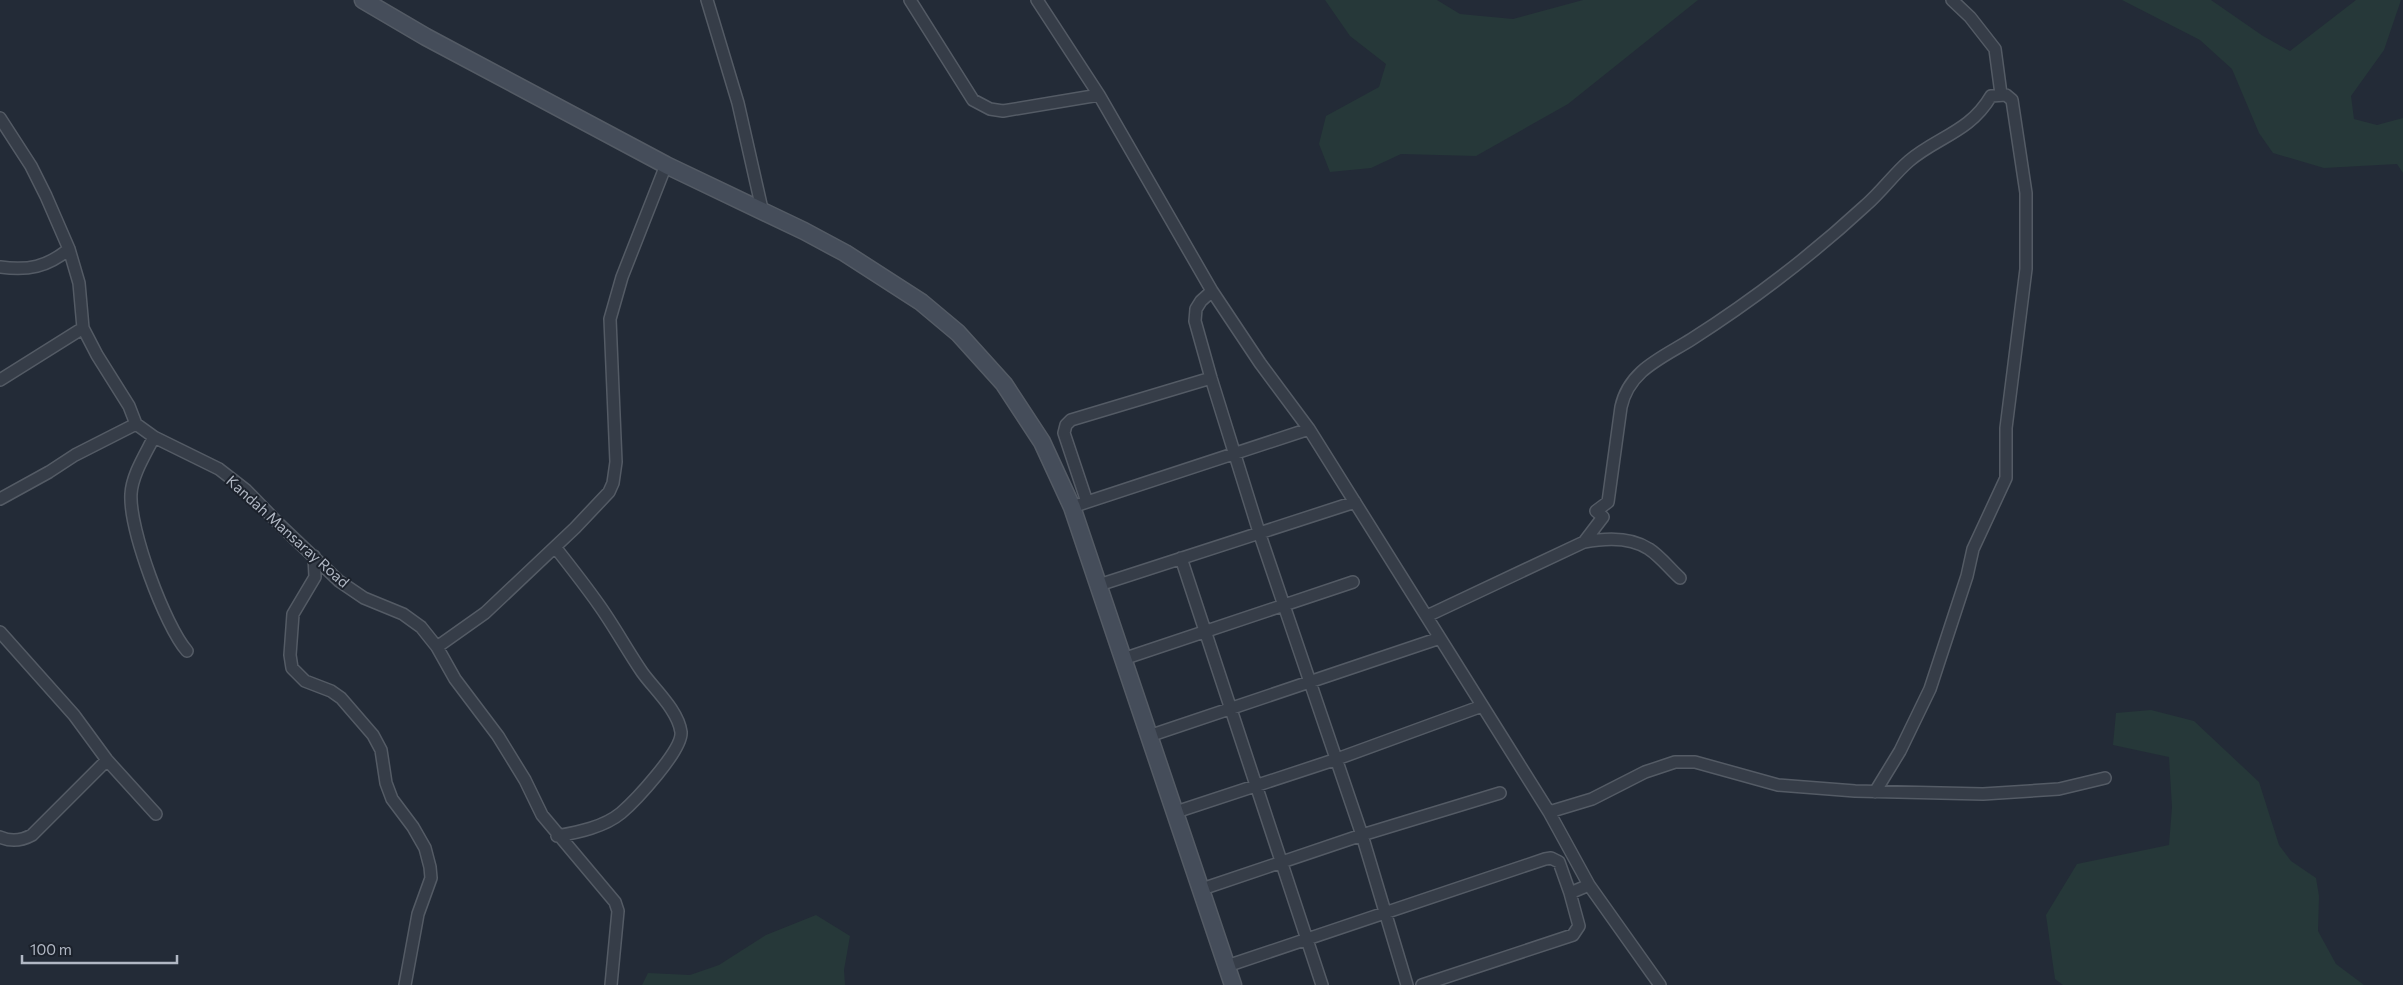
<svg xmlns="http://www.w3.org/2000/svg" width="2403" height="985" font-family="Commissioner,sans-serif">
<style>
.green{fill:#263839}
.lines{fill:none;stroke-linecap:round;stroke-linejoin:round}
.minor-casing{stroke:#545b65;stroke-width:14}
.secondary-casing{stroke:#545b65;stroke-width:19}
.minor{stroke:#363d48;stroke-width:11}
.secondary{stroke:#454d5a;stroke-width:16}
.labels{text-anchor:middle;dominant-baseline:central;stroke-width:4;stroke-linejoin:round;paint-order:stroke}
.street-label{font-size:15px;fill:#b1b8c4;stroke:#1c222c}
</style>
<rect width="100%" height="100%" fill="#232b37"/>
<path class="green" d="M 1325,0 L 1437,0 L 1460,14 L 1513,19 L 1583,0 L 1698,0 L 1568,104 L 1476,156 L 1401,154 L 1371,168 L 1330,172 L 1319,144 L 1326,116 L 1379,87 L 1386,64 L 1350,36 Z
M 2122,0 L 2211,0 L 2263,36 L 2290,51 L 2356,0 L 2401,0 L 2384,50 L 2351,96 L 2354,119 L 2377,125 L 2403,118 L 2403,173 L 2397,164 L 2324,168 L 2273,153 L 2259,133 L 2232,69 L 2200,40 Z
M 2151,710 L 2194,721 L 2259,782 L 2279,845 L 2291,861 L 2316,878 L 2319,896 L 2318,931 L 2336,964 L 2364,985 L 2063,985 L 2055,979 L 2046,915 L 2077,864 L 2169,845 L 2172,807 L 2169,757 L 2113,745 L 2116,713 Z
M 816,915 L 850,936 L 844,970 L 845,985 L 642,985 L 648,973 L 690,975 L 719,965 L 766,935 Z"/>
<g class="lines">
<g class="minor-casing">
<path id="minor" d="M 707,0 L 738,103 L 762,209
M 910,0 L 973,100 L 990,109 L 1003,111 L 1099,95
M 1037,0 L 1099,95 L 1212,291 L 1260,363 L 1309,429 L 1549,812 L 1589,885 L 1660,985
M 1952,0 L 1970,17 L 1995,49 L 2001,94
M 0,118 L 31,166 L 46,196 L 69,249 L 79,283 L 83,328 L 97,355 L 129,406 L 136,424 L 154,437 L 219,469 L 246,490 L 278,523 L 339,581 L 364,598 L 403,614 L 421,627 L 437,647 L 455,679 L 498,736 L 525,780 L 542,815 L 615,902 L 618,911 L 611,985
M 0,267 C 28,271 47,267 69,249
M 1212,291 L 1201,301 L 1196,309 L 1195,321 L 1211,378 L 1259,532 L 1362,835 L 1407,985
M 0,380 L 83,328
M 154,437 C 145,455 132,475 131,494 C 129,529 165,626 187,651
M 0,499 L 49,472 L 75,455 L 136,424
M 1087,502 L 1064,433 L 1066,425 L 1071,420 L 1211,378
M 1072,507 L 1309,429
M 1584,542 L 1603,517 L 1596,511 L 1608,502 L 1621,407 C 1629,370 1662,358 1692,339 C 1753,300 1813,254 1866,205 C 1881,192 1894,174 1909,161 C 1937,137 1970,132 1991,96 L 2006,95 L 2012,100 L 2026,193 L 2026,269 L 2006,428 L 2006,478 L 1973,549 L 1967,576 L 1930,689 L 1900,751 L 1875,792
M 555,547 C 570,566 585,585 599,605 C 614,626 627,650 642,672 C 654,689 678,710 681,732 C 683,750 635,801 621,813 C 604,827 579,832 557,836
M 314,556 L 315,577 L 293,614 L 290,655 L 292,668 L 305,681 L 331,691 L 341,698 L 373,735 L 381,750 L 386,783 L 392,799 L 413,827 L 425,848 L 430,867 L 431,878 L 418,914 L 405,985
M 1181,558 L 1322,985
M 1099,585 L 1355,502
M 1427,616 L 1584,542 C 1605,538 1630,536 1649,549 C 1660,556 1670,569 1680,578
M 0,632 L 74,715 L 107,760 L 156,814
M 437,647 L 485,613 L 575,528 L 609,492 L 613,483 L 616,462 L 610,319 L 622,277 L 666,165
M 1123,659 L 1353,582
M 1149,736 L 1440,638
M 1176,812 L 1337,759 L 1482,706
M 1549,812 L 1592,799 L 1645,772 L 1675,762 L 1695,762 L 1778,785 L 1855,791 L 1983,794 L 2059,789 L 2105,778
M 0,837 C 11,842 21,841 32,835 L 107,760
M 1202,889 L 1362,835 L 1500,793
M 1227,966 L 1545,859 L 1551,858 L 1559,862 L 1570,893
M 1422,985 L 1573,935 L 1579,926 L 1570,893 L 1589,885"/>
</g>
<g class="secondary-casing">
<path id="secondary" d="M 363,0 L 426,37 L 666,165 L 804,231 L 845,253 L 921,302 L 958,333 L 1004,384 L 1042,442 L 1072,507 L 1233,985"/>
</g>
<use href="#minor" class="minor"/>
<use href="#secondary" class="secondary"/>
</g>
<g class="labels">
<g class="street-label">
<text transform="translate(288 531) rotate(42)">Kandah Mansaray Road</text>
</g>
</g>
<path d="M22 955v8h155v-8" fill="none" stroke="#b1b8c4" stroke-width="2.5"/>
<text x="30" y="955" font-size="15" fill="#b1b8c4" stroke="#1c222c" stroke-width="4" paint-order="stroke">100 m</text>
</svg>
